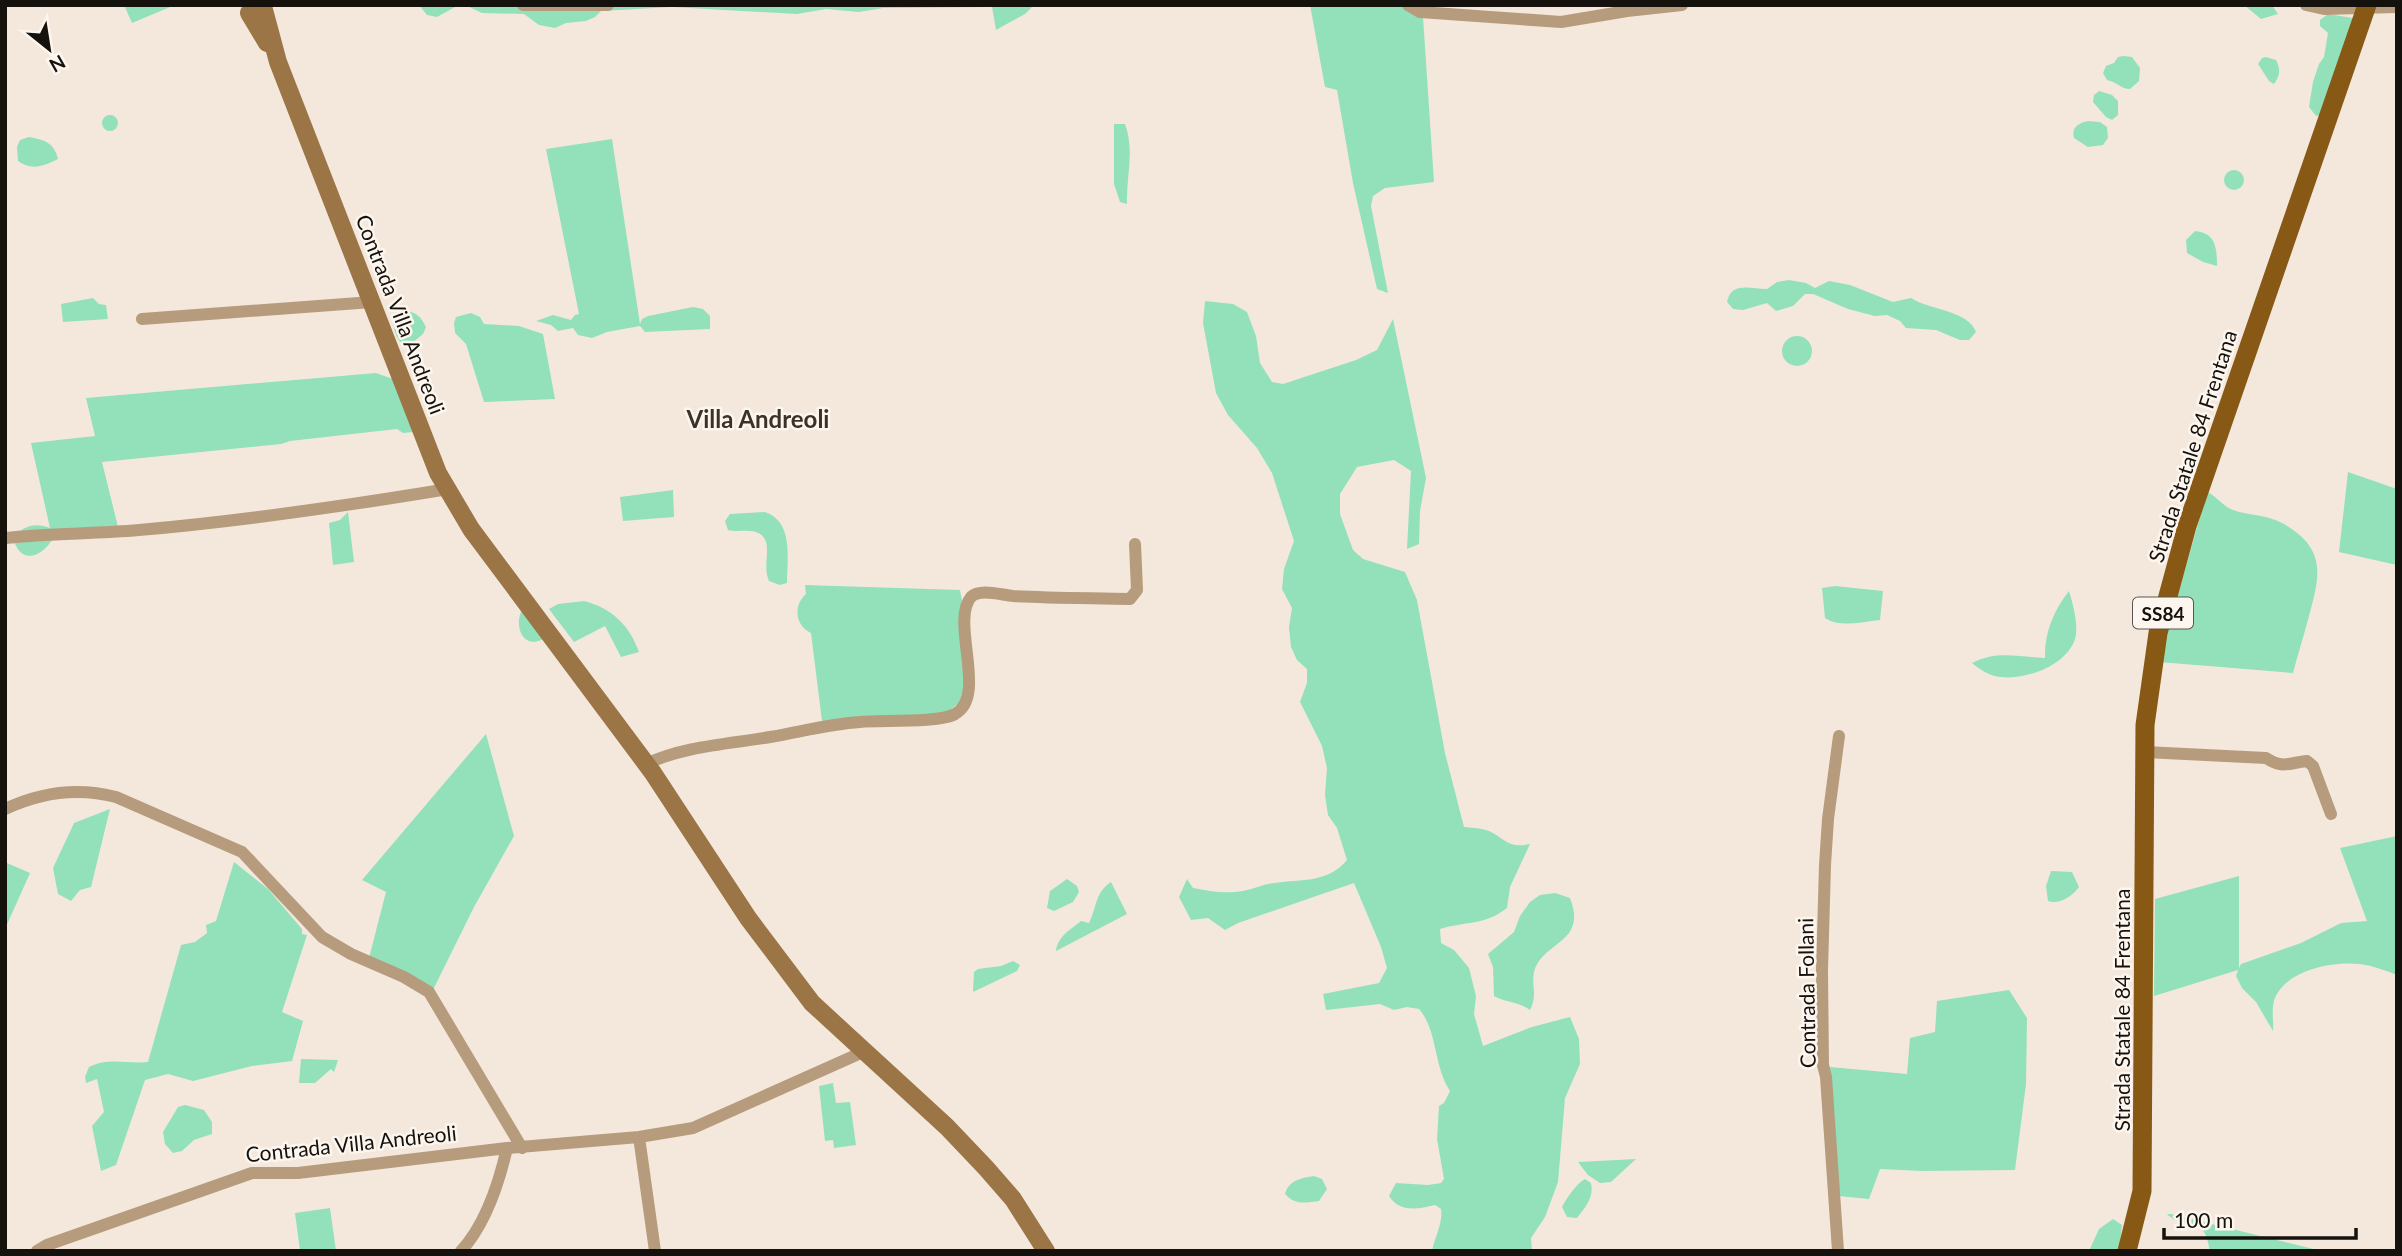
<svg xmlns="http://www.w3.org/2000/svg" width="2402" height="1256" font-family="Lato,sans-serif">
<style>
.green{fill:#92e1bb}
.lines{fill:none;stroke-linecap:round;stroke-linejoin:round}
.street{stroke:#b69c7d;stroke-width:12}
.secondary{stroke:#9b7546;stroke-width:18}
.primary{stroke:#875914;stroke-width:19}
.labels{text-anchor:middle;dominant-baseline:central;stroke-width:5;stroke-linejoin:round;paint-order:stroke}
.shield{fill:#fdf6ef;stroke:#5b5651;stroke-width:2}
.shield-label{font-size:19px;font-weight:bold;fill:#15110d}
.street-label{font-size:21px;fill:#15110d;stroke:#fdf6ef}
.quarter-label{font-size:24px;font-weight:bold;fill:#3b3228;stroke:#fdf6ef}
</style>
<rect width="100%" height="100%" fill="#f4e8dc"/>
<path class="green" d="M 124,5 L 175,5 L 132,23 Z
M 419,5 L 1034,5 L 1025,14 L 996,30 L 992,7 L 883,8 L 859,12 L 826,9 L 797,14 L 672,7 L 601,11 L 595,17 L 586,21 L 566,23 L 555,28 L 539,25 L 524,14 L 482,13 L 467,6 L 457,6 L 437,17 L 427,15 Z
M 1310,5 L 1399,5 L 1423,17 L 1434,182 L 1385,188 L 1373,196 L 1371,206 L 1388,293 L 1377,289 L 1353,183 L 1337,90 L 1325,87 Z
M 2244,5 L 2272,5 L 2278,14 L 2261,19 Z
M 2328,14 L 2353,18 L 2322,115 L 2316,116 L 2309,107 L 2313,82 L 2319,64 L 2324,57 L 2328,33 L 2320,26 L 2320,20 Z
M 2124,56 L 2132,57 L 2140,68 L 2139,81 L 2130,89 C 2121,89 2117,82 2107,80 L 2103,73 L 2106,66 L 2114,63 L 2118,57 Z
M 2266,57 L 2276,60 C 2281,70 2280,75 2274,84 L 2269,81 L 2258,64 L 2262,58 Z
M 2099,91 L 2112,95 L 2118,101 L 2118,115 L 2112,120 L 2106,117 L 2093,102 L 2094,95 Z
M102 123a8 8 0 1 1 16 0a8 8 0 1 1-16 0Z
M 2088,121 L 2100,122 L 2107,127 L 2108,138 L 2103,145 L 2088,147 L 2074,138 C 2071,127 2079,123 2088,121 Z
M 1114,124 L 1125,124 C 1135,151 1126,177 1127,204 L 1120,202 L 1114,184 Z
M 29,137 C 44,140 54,142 58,159 C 44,166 31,171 18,161 L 17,147 L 20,140 Z
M 612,139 L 640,324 L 642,319 L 648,316 L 693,307 L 703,309 L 710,316 L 710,329 L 645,332 L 640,326 L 607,332 L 592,338 L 578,335 L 573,328 L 558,331 L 551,325 L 536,321 L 553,315 L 571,320 L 575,315 L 579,314 L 546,149 Z
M2224 180a10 10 0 1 1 20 0a10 10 0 1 1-20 0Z
M 2195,231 C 2216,233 2217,248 2217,266 L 2203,262 L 2187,253 L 2186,240 Z
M 1789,280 L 1806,283 L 1815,288 L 1829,281 L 1850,285 L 1893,302 L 1911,298 C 1929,310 1968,310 1976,332 L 1969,340 L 1960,340 L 1936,330 L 1906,328 L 1900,321 L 1887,315 L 1875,316 L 1848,309 L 1813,294 L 1805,294 L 1793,306 L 1776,311 L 1767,303 L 1743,310 L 1733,309 L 1727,302 C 1731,281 1751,289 1767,289 L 1777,282 Z
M 93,298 L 99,304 L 106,305 L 108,319 L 63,322 L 61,304 Z
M 1205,301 L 1233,304 L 1247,312 L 1256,336 L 1260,363 L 1272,382 L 1283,384 L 1356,360 L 1377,350 L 1393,319 L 1426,478 L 1420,511 L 1419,544 L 1407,549 L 1411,471 L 1394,460 L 1357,467 L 1340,494 L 1340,514 L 1353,550 L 1363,559 L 1405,572 L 1417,600 L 1445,753 L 1464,827 C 1474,828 1484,828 1493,833 C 1508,842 1510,848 1530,844 L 1510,887 L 1507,908 C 1484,926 1465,921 1440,929 L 1441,943 L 1454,950 L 1469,968 L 1476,996 L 1474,1014 L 1483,1046 L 1532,1027 L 1570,1017 L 1579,1039 L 1580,1064 L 1565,1098 L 1558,1182 L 1545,1217 L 1531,1238 L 1532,1251 L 1432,1251 C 1435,1236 1443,1224 1441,1209 L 1435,1205 C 1418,1209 1400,1213 1389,1196 L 1396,1183 L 1428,1185 L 1441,1183 L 1444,1179 L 1437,1139 L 1439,1106 L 1444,1103 L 1450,1091 C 1433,1065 1438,1031 1419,1009 L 1407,1007 L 1394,1010 L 1380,1004 L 1326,1010 L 1323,994 L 1379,983 L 1387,968 L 1381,947 L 1354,883 L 1238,923 L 1225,930 L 1208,918 L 1191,920 L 1179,897 L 1187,879 L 1193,888 C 1209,891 1226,894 1243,891 C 1254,889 1264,884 1275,883 C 1302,879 1328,883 1347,860 L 1337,828 L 1328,815 L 1325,795 L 1327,768 L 1322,746 L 1300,702 L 1307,683 L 1307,669 L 1297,660 L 1291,647 L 1289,627 L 1292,608 L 1282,589 L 1284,569 L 1294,541 L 1272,473 L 1257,448 L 1228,415 L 1216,393 L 1203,323 Z
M 404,311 C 417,312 421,317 426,327 L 423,334 L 406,348 C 396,339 393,330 393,317 Z
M 471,313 L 480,317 L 484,324 L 519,326 L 543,334 L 555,399 L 484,402 L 466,344 L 455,333 L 454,323 L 456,317 Z
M1782 351a15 15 0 1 1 30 0a15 15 0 1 1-30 0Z
M 376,373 L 393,379 L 413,432 L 403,433 L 397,429 L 290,441 L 281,444 L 102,462 L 118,527 L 52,540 C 40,559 19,564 13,537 C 24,526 35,522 50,528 L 31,443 L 95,436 L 86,398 Z
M 2348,472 L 2397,489 L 2397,565 L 2339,552 Z
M 673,490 L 674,517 L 623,521 L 620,497 Z
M 2207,492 C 2217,496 2222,506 2233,510 C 2250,516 2266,514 2284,524 C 2327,549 2320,576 2309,616 C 2304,635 2298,654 2293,673 L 2159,662 Z
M 348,512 L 354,562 L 333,565 L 329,523 L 340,520 Z
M 765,512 C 794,522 787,559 787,583 L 780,585 L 769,581 C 760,563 779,534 750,531 C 743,530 736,532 728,530 L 725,521 L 730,514 Z
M 805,585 L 960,590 L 964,611 L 963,691 L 960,702 L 945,714 L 822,721 L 811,633 C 795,626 793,605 806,594 Z
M 1835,586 L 1883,591 L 1880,620 C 1861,622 1841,628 1825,618 L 1822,588 Z
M 2069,591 C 2073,604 2079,626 2075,639 C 2066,666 2026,680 2001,677 C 1990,676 1980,670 1972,663 C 1997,650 2019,657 2045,658 C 2044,633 2054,610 2069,591 Z
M 584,601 C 612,608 630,626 639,652 L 621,657 L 605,626 L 574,642 L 549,609 L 558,604 Z
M 523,608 L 546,637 C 524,653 512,626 523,608 Z
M 486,734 L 514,836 L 474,907 L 431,994 L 369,958 L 386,892 L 362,880 Z
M 110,809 L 91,887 L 80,890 L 71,901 L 58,894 L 53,868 L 74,823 Z
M 2397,836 L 2397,975 C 2385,970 2373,966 2360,964 C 2334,961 2291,969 2277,994 C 2270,1005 2274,1019 2273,1031 L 2256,1002 L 2242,988 L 2236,976 L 2238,970 L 2154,996 L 2155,899 L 2239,876 L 2239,968 L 2241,964 L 2301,943 L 2341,923 L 2367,921 L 2340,848 Z
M 234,862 L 268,889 L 302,929 L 302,934 L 307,935 L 282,1012 L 303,1021 L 292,1061 L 252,1066 L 193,1081 L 168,1074 L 145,1080 L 116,1165 L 101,1171 L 92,1126 L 104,1112 L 97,1079 L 86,1083 L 85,1077 L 89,1067 C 109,1057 126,1064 148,1062 L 181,945 L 195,942 L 207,933 L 206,925 L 216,921 Z
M 7,863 L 30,873 L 5,929 L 5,864 Z
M 2051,871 L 2072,872 L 2079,887 C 2073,896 2059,905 2048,901 L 2046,886 Z
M 1067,879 L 1077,886 L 1079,892 L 1073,902 L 1054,911 L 1047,908 L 1050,891 Z
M 1111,882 L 1127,914 L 1056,951 C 1058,936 1070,930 1081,921 L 1089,923 C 1097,907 1095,892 1111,882 Z
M 1555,893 L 1570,898 C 1588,944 1542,941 1534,972 C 1531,986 1538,994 1530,1010 C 1518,1001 1506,1003 1494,996 L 1493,967 L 1488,954 L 1514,932 L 1520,916 L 1530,902 L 1540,895 Z
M 1013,961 L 1020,965 L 1017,971 L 973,992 L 974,972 L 978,969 L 1001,966 Z
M 2009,990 L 2027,1018 L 2026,1084 L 2015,1170 L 1922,1171 L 1880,1169 L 1869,1199 L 1838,1196 L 1830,1067 L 1907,1074 L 1910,1038 L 1935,1032 L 1937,1001 Z
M 301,1059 L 338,1060 L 334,1072 L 331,1069 L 315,1083 L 299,1083 Z
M 833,1083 L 836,1103 L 850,1102 L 856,1145 L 834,1148 L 833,1140 L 825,1141 L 819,1086 Z
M 185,1105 L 204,1110 L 212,1122 L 212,1134 L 194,1140 L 182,1151 L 173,1153 L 165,1144 L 163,1132 L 178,1107 Z
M 1636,1159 L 1611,1182 L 1600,1183 L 1588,1175 L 1578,1162 Z
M 1314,1176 L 1322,1179 L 1327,1189 L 1319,1201 C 1305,1203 1295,1205 1285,1194 C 1289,1180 1301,1178 1314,1176 Z
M 1585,1179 L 1591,1183 C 1594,1198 1586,1206 1577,1218 L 1567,1217 L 1562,1207 C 1566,1199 1577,1183 1585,1179 Z
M 330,1208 L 336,1251 L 300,1251 L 295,1213 Z
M 2167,1214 L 2171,1214 L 2322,1251 L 2210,1251 C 2204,1211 2186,1233 2167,1214 Z
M 2113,1219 L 2122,1225 L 2119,1251 L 2089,1251 L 2099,1229 Z"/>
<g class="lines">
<path class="street" d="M 523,5 L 608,5
M 1408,5 L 1420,12 L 1561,22 L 1627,11 L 1682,5
M 2306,5 L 2324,9 L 2397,7
M 142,319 L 372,302
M 5,538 C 50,533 94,534 139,530 C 243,521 345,506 448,489
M 2145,752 L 2266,758 C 2283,769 2288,763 2307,761 L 2313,766 L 2331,814
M 646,764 C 684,746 729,744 770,737 C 800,732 829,724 860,722 C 881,720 940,723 955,714 C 988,696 950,622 971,597 C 980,588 1001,595 1013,596 C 1052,598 1091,598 1130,599 L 1137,590 L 1135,544
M 5,809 C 41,792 78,787 116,797 L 242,852 L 322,937 L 351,954 L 404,977 L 429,992 L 522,1148
M 639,1137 L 655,1251
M 37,1251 L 47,1245 L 252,1173 L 298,1173 L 507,1148 L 639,1137 L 693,1128 L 863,1052
M 461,1251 C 486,1224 499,1183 507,1148
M 1838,1251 L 1826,1077 L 1823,1065 L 1822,970 L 1825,865 L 1828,819 L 1839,736"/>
<path class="secondary" d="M 263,6 L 278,62 L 438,473 L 471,529 L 653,773 L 748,918 L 812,1003 L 947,1127 L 986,1168 L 1013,1199 L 1046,1251
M 249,13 L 267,43"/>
<path class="primary" d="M 2127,1251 L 2142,1191 L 2145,725 L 2158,633 L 2187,526 L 2367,5"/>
</g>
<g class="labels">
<rect class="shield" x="2133" y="597.5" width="60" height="31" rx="5"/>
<g class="shield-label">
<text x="2163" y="613">SS84</text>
</g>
<g class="street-label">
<text transform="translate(401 314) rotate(69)">Contrada Villa Andreoli</text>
<text transform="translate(2192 446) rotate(-72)">Strada Statale 84 Frentana</text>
<text transform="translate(1806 993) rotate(-91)">Contrada Follani</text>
<text transform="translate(2121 1010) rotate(-90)">Strada Statale 84 Frentana</text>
<text transform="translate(351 1143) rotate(-6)">Contrada Villa Andreoli</text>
</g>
<g class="quarter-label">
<text x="758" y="418">Villa Andreoli</text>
</g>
</g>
<rect width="2402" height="1256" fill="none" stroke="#15110d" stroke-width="14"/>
<g transform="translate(49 49) rotate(150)" stroke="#fdf6ef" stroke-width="5" paint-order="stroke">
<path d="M0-5L12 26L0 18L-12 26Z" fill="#15110d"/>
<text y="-10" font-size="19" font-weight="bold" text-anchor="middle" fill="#15110d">N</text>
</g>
<path d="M2164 1228v10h192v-10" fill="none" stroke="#15110d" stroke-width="3.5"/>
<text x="2174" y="1228" font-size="21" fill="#15110d" stroke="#fdf6ef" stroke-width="5" paint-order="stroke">100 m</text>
</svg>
